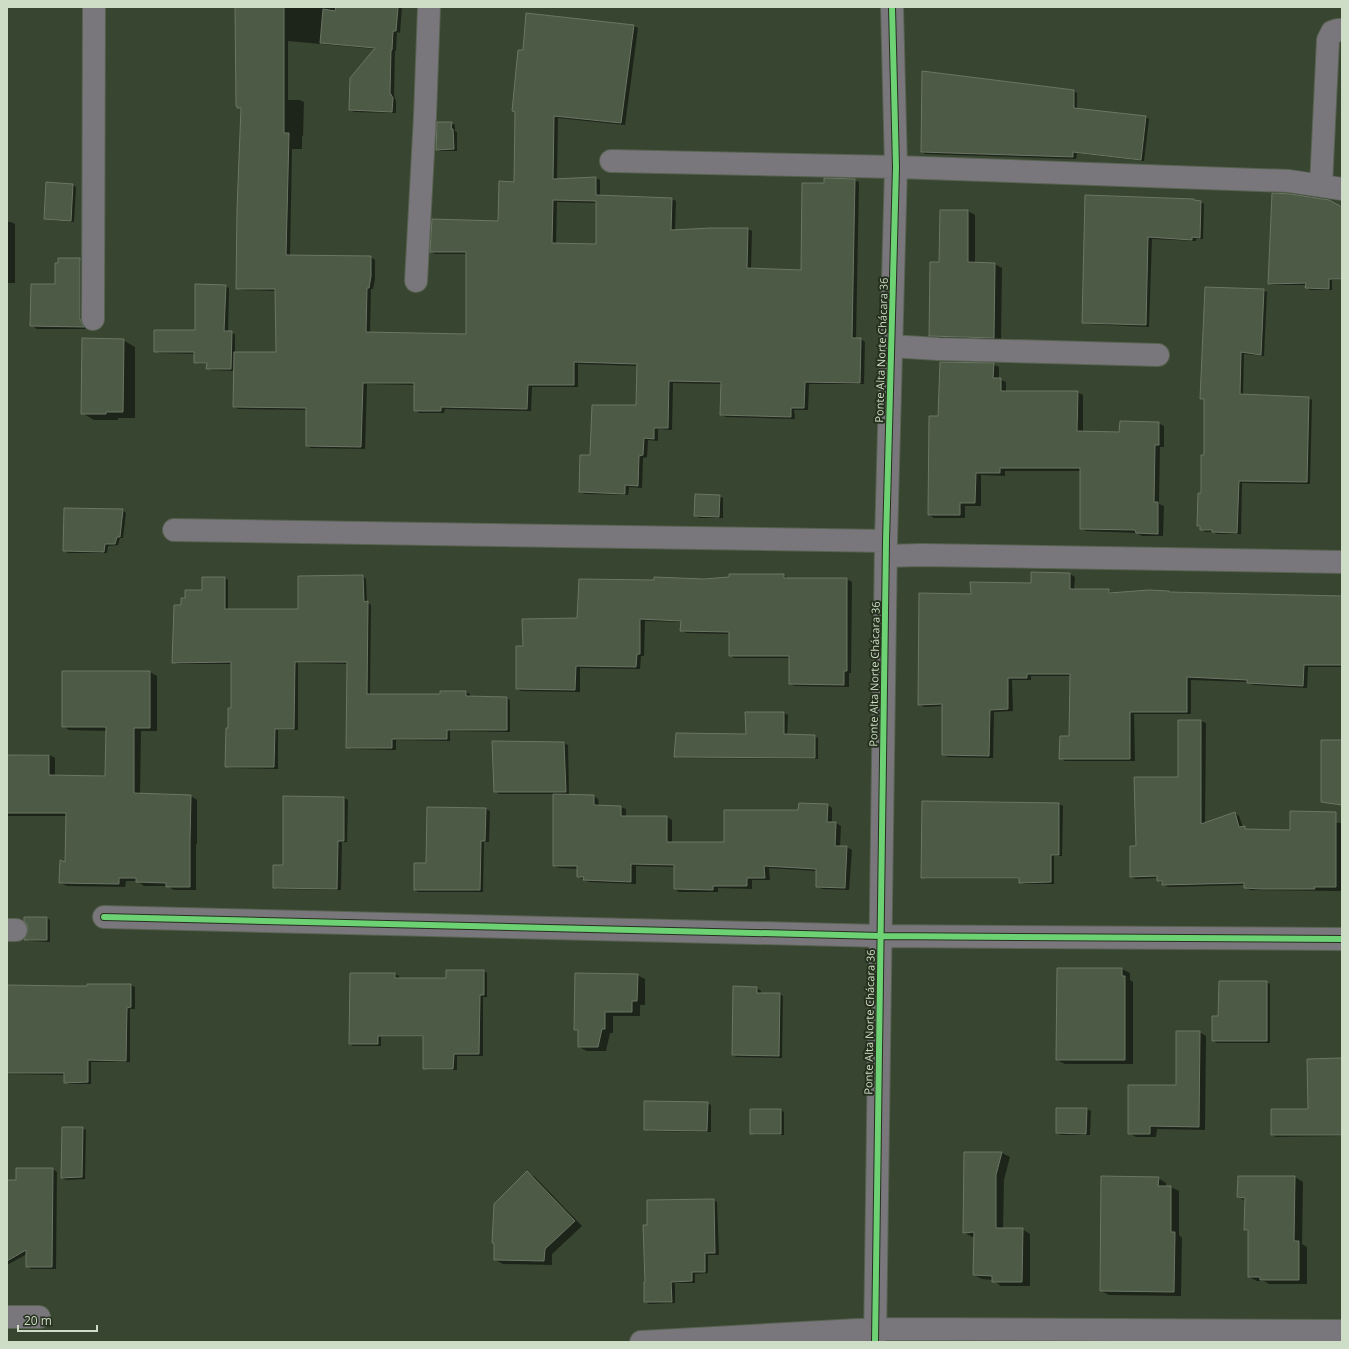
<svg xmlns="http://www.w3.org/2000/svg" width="1349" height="1349" font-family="'Open Sans',sans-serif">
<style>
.shadow{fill:#0007;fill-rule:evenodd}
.building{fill:#4d5a45;stroke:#6b7664;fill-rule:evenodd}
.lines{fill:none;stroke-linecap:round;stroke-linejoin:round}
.minor-casing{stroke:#576250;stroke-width:24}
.minor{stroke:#79767c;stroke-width:22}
.cycleway-casing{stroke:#25301e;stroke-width:8}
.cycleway{stroke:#6cd273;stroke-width:6}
.labels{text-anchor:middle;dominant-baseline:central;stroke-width:4;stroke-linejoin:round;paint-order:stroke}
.street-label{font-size:11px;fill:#ceddc6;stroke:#25301e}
</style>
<rect width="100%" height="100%" fill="#384530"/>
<path class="shadow" d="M 236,7 L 402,7 L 400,33 L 397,32 L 396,51 L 395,51 L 394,96 L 396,101 L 396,113 L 354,112 L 350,110 L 375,49 L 288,41 L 288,100 L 300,100 L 304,102 L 303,136 L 302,136 L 302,149 L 292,149 L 290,256 L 371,257 L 375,260 L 375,279 L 373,289 L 371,289 L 370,333 L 467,335 L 467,254 L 435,254 L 431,252 L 499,222 L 515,183 L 524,51 L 634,26 L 638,28 L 625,125 L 558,118 L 557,179 L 596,178 L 600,180 L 600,196 L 672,199 L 676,201 L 675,231 L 748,229 L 752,231 L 751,269 L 802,271 L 825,184 L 854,180 L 859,182 L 856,339 L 861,339 L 865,342 L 864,384 L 809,384 L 808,410 L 794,410 L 795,419 L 726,417 L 721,415 L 722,384 L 673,383 L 672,430 L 658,429 L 658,441 L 648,440 L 647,457 L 643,458 L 642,488 L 629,487 L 628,495 L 585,494 L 580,492 L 591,456 L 637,406 L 638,366 L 578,364 L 578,387 L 532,387 L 531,411 L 445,409 L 444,413 L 419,413 L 415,410 L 415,385 L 367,384 L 365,449 L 311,448 L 307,446 L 307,410 L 238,409 L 234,407 L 234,371 L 211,370 L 208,368 L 208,364 L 199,364 L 195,362 L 195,354 L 159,353 L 155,351 L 196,331 L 225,286 L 229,288 L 228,332 L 235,334 L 235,353 L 277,353 L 276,291 L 241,290 L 237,288 L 242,109 L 238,107 ZM 557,202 L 597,203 L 597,245 L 556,244 Z
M 1074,91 L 1077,93 L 1077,109 L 1146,117 L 1149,119 L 1144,161 L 1077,153 L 1076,159 L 925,154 L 922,152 Z
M 451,123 L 455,125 L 455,131 L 457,132 L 457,151 L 440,151 L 437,149 Z
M 73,185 L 76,187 L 74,222 L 49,220 L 45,218 Z
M 1086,196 L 1201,202 L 1204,204 L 1203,239 L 1196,239 L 1196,241 L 1152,239 L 1149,327 L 1087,324 L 1083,322 Z
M 1342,208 L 1342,280 L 1332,280 L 1332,290 L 1310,290 L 1306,287 L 1307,285 L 1272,285 L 1269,283 Z
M 941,211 L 968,211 L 975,215 L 975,263 L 995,264 L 1002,268 L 1001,342 L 937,340 L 930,335 L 940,263 Z
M 7,222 L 11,222 L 15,224 L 15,283 L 7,283 Z
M 79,259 L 85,263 L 86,323 L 88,329 L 37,329 L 31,325 L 56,285 Z
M 1263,290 L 1267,292 L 1264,356 L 1244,354 L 1243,395 L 1309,398 L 1312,400 L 1310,484 L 1242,483 L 1241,534 L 1217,534 L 1213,532 L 1205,532 L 1198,526 L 1205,456 L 1205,401 L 1201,398 Z
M 123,340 L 135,347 L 135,418 L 118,418 L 118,420 L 94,420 L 82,413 Z
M 993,364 L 999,367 L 999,379 L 1006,382 L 1006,392 L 1077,392 L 1083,395 L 1083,432 L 1120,433 L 1158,423 L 1164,426 L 1164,447 L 1160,447 L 1159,504 L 1164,506 L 1163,536 L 1142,536 L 1137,533 L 1086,531 L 1081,528 L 1081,471 L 1005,471 L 1005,476 L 981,475 L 981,506 L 965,506 L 965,518 L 934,518 L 929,515 L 939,417 Z
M 719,496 L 723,498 L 723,518 L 699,518 L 695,516 Z
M 122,510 L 126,513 L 123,538 L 120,538 L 118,545 L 108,546 L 107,553 L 68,553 L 64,550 Z
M 1070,574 L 1075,577 L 1074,590 L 1108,590 L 1113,594 L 1168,592 L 1342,597 L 1342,667 L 1308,667 L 1307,688 L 1253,685 L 1248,682 L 1191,680 L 1191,714 L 1134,714 L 1135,761 L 1065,761 L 1060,758 L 1070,737 L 1071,676 L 1031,676 L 1031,680 L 1012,680 L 1013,711 L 994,712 L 993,758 L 948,757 L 943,755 L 943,706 L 924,707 L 919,704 L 972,595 L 1032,584 Z
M 784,575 L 788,579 L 847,579 L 852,582 L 851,673 L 849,673 L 849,687 L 795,686 L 790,684 L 790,658 L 734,658 L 730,655 L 730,634 L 686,633 L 681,630 L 682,622 L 645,621 L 644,656 L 641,656 L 640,669 L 580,668 L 580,692 L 521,691 L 517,689 L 524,648 L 578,619 L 655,581 Z
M 363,576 L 366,579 L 367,602 L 371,605 L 370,695 L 441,695 L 441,692 L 466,692 L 470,694 L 470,698 L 507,698 L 510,700 L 510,732 L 450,731 L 450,741 L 396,740 L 396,750 L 351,749 L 347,747 L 348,664 L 298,663 L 298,730 L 278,730 L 278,769 L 230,768 L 226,766 L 229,729 L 232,709 L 232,664 L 177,664 L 173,662 L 182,606 L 186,599 L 203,591 L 225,578 L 228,580 L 228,610 L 299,610 Z
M 63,672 L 150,672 L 157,676 L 157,731 L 141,731 L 140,795 L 191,796 L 197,800 L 197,844 L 196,844 L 196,890 L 174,890 L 167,886 L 144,886 L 137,881 L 126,881 L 125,887 L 67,886 L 60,883 L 66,863 L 67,816 L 7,816 L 7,755 L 48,754 L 55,758 L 55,776 L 106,777 L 107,731 L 69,730 L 63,726 Z
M 784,713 L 788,715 L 787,735 L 814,736 L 818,738 L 818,759 L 679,758 L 675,756 L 747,735 Z
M 1201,721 L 1206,723 L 1205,824 L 1235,813 L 1239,816 L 1243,827 L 1249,830 L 1291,831 L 1291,822 L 1342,823 L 1342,891 L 1250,890 L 1245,887 L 1245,885 L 1168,887 L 1158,881 L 1158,878 L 1136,879 L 1131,877 L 1137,847 L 1179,778 Z
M 494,742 L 564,743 L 568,745 L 569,795 L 594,796 L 598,799 L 599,806 L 621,807 L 626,809 L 626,817 L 667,817 L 672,820 L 672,843 L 725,843 L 799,811 L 828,805 L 832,808 L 832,823 L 836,823 L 841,826 L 840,847 L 847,847 L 852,850 L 849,890 L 822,889 L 817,886 L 817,871 L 769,868 L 770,880 L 752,880 L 752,889 L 718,888 L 718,892 L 679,892 L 675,889 L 675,867 L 636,866 L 636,884 L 589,882 L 578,877 L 578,869 L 559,868 L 554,866 L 554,794 L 499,794 L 495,791 Z
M 344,798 L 348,800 L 347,842 L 342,842 L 341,890 L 278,889 L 274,887 L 284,866 Z
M 923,802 L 1059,804 L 1063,806 L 1062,856 L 1054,856 L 1054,884 L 1024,884 L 1020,882 L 1020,879 L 926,879 L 922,877 Z
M 486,809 L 490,811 L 489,842 L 484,842 L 483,892 L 418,892 L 415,890 L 427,864 Z
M 47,918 L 50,920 L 50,942 L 29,941 L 26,939 L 30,930 Z
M 1058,969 L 1122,969 L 1130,973 L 1130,980 L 1133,982 L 1133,1064 L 1065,1064 L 1057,1060 Z
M 484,971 L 487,973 L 487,997 L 483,997 L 483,1056 L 457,1056 L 457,1070 L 428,1070 L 424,1068 L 424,1037 L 381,1037 L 381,1046 L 353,1046 L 350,1044 L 351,974 L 395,974 L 399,976 L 399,979 L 447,979 Z
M 637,975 L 645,979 L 645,1005 L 640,1005 L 640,1016 L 613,1016 L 613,1033 L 610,1033 L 606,1051 L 587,1051 L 579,1047 L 579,1032 L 575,1029 Z
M 1266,982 L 1270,984 L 1270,1043 L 1217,1043 L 1213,1041 L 1219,1017 Z
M 88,985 L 131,985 L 135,987 L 135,1009 L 130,1009 L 130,1062 L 91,1062 L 91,1084 L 69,1084 L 65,1082 L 65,1075 L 7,1074 L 7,986 L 88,987 Z
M 734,987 L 757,988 L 761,991 L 761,994 L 780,994 L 783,996 L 782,1058 L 736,1057 L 733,1055 Z
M 1199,1032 L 1206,1036 L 1205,1130 L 1157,1129 L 1156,1137 L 1136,1137 L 1129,1133 L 1177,1086 Z
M 1342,1059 L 1342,1136 L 1276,1137 L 1272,1135 L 1309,1110 Z
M 707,1103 L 711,1105 L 711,1132 L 649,1131 L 645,1129 Z
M 1057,1109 L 1087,1109 L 1091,1111 L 1090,1135 L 1061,1135 L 1057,1133 Z
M 781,1110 L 784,1112 L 784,1135 L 754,1135 L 751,1133 Z
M 82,1128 L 86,1130 L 85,1179 L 66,1180 L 62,1178 Z
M 1002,1153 L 1010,1157 L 1004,1180 L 1003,1229 L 1022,1229 L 1030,1234 L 1030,1286 L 1001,1286 L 993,1280 L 982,1279 L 974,1275 L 975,1236 L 972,1237 L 964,1232 Z
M 53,1169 L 57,1172 L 56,1269 L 31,1269 L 27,1266 L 27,1254 L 7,1265 L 7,1181 L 17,1181 Z
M 528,1173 L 535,1177 L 582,1226 L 552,1254 L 552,1265 L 503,1264 L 495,1260 Z
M 1239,1177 L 1295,1177 L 1303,1182 L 1302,1244 L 1307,1247 L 1307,1284 L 1269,1284 L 1264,1281 L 1257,1281 L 1249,1277 L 1249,1232 L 1245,1230 L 1246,1201 L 1238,1197 Z
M 1158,1178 L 1166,1183 L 1166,1187 L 1171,1187 L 1179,1191 L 1179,1235 L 1182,1238 L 1181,1296 L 1109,1295 L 1101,1291 Z
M 714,1200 L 717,1202 L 719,1255 L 708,1255 L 708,1273 L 695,1274 L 695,1283 L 675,1283 L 675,1303 L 649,1304 L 645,1301 Z"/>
<path class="building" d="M 235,7 L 284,7 L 284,133 L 289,133 L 286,255 L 371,256 L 371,276 L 369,288 L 367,288 L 366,332 L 466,334 L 466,252 L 430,252 L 432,219 L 498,221 L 499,181 L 514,182 L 515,112 L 512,111 L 518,50 L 523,50 L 526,13 L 634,25 L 621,123 L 554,116 L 553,179 L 596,177 L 596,195 L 672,198 L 671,230 L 710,228 L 748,228 L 747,268 L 801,270 L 802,183 L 824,183 L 824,178 L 855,179 L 852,338 L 861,338 L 860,383 L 805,382 L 804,408 L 791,408 L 791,417 L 720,415 L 721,382 L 669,381 L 668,428 L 654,428 L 654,439 L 644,438 L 643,455 L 639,456 L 638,486 L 625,485 L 625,494 L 579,492 L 580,455 L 590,455 L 592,405 L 636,405 L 637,364 L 574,362 L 574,385 L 528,385 L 527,409 L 441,407 L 441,411 L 414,411 L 414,383 L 363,383 L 361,447 L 306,446 L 306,408 L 233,407 L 234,352 L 276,352 L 275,289 L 236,289 L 237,209 L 241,108 L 237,108 L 237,106 L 236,106 ZM 553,200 L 596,201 L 596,244 L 552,243 Z
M 336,7 L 398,7 L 396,31 L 393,31 L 392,50 L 391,50 L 390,93 L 393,98 L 392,112 L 349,110 L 350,78 L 375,48 L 320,43 L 323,9 L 335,11 Z
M 922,71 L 1074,90 L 1074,108 L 1146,116 L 1141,160 L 1073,152 L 1073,157 L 921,152 Z
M 437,122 L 452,122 L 451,129 L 453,129 L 454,149 L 436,150 Z
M 46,182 L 73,184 L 71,221 L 44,219 Z
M 1272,193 L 1290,194 L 1329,200 L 1342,207 L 1342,279 L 1329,279 L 1329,289 L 1305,288 L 1306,283 L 1268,284 Z
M 1085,195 L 1194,199 L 1194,200 L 1201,201 L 1200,238 L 1192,237 L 1192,240 L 1148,237 L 1146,325 L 1082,323 Z
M 940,210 L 968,210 L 968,262 L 995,263 L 994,338 L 929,336 L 930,262 L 939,262 Z
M 58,258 L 80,258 L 80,319 L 84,327 L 30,326 L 31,284 L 55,284 L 55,263 L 58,263 Z
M 195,284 L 226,285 L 224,331 L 232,331 L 231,369 L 206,369 L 207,363 L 194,363 L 194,352 L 154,352 L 154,330 L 195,330 Z
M 1205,287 L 1264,289 L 1261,355 L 1241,352 L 1240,394 L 1309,397 L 1307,482 L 1239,481 L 1237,533 L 1212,532 L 1212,530 L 1200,530 L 1200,526 L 1197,526 L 1198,493 L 1201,493 L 1201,455 L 1204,455 L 1204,399 L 1200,399 Z
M 82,338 L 124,339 L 123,412 L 106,412 L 106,414 L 81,414 Z
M 940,362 L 994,363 L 993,378 L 1001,378 L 1001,391 L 1078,391 L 1077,431 L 1119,432 L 1120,421 L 1159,422 L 1159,445 L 1155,445 L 1154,502 L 1158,502 L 1158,534 L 1136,533 L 1135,530 L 1080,529 L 1080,468 L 1000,468 L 1000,473 L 976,473 L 975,503 L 960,503 L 960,515 L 928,515 L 929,416 L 938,416 Z
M 695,494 L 720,495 L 719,517 L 694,516 Z
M 64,508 L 123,509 L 120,537 L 117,537 L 115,544 L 105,544 L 104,552 L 63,551 Z
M 1031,572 L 1070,573 L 1070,589 L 1109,589 L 1109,593 L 1149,590 L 1169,591 L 1169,592 L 1342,596 L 1342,665 L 1304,665 L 1303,686 L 1247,683 L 1247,680 L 1187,677 L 1187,712 L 1130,712 L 1130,759 L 1059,759 L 1060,736 L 1069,736 L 1070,674 L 1027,674 L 1027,678 L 1008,678 L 1008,709 L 990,710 L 989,756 L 942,755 L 942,704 L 918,705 L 919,593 L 971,594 L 970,582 L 1031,583 Z
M 729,574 L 784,574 L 784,578 L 847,578 L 847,671 L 844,671 L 844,685 L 789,684 L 789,656 L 729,656 L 729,632 L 680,631 L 681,621 L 640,619 L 640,654 L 637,654 L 636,667 L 576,666 L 575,690 L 516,689 L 516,646 L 523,646 L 522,619 L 577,618 L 579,579 L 654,580 L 654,577 L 704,579 L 729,577 Z
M 363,575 L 364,602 L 368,601 L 367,694 L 440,694 L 440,691 L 466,691 L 466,696 L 507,697 L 507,730 L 447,730 L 447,739 L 392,739 L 392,748 L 346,748 L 347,662 L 295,662 L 294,729 L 275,729 L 274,767 L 225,767 L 226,728 L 228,728 L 228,708 L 231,708 L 231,662 L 172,663 L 174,605 L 181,605 L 181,598 L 185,598 L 185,590 L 202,590 L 202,577 L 225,577 L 225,609 L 298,609 L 298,576 Z
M 62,671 L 150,671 L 150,728 L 134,728 L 134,793 L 191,795 L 190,840 L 190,887 L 166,887 L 166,883 L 136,882 L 136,878 L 119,878 L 119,884 L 59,883 L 60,860 L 65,862 L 66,813 L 7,813 L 7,755 L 49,755 L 49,775 L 105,776 L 106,727 L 62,727 Z
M 745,712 L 784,712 L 784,734 L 815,735 L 815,758 L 674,757 L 676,733 L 746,734 Z
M 1178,720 L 1201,720 L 1201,824 L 1235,812 L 1239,827 L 1245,826 L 1245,829 L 1290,830 L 1290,811 L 1336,812 L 1336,887 L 1314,887 L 1315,889 L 1261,889 L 1244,888 L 1244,883 L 1162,885 L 1162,881 L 1157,881 L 1157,876 L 1130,877 L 1130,846 L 1136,846 L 1134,777 L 1178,777 Z
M 1321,740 L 1342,740 L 1342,805 L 1321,802 Z
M 492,741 L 564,742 L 566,792 L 494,792 Z
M 553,794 L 594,795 L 594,805 L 621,806 L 621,816 L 667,816 L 667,842 L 724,842 L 724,810 L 798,810 L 799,803 L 828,804 L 827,822 L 836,822 L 835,846 L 847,846 L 845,888 L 816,887 L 816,869 L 764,866 L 765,878 L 747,878 L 747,886 L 713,886 L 713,890 L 674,889 L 674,865 L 631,864 L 631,882 L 583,880 L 584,877 L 577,877 L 577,866 L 553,866 Z
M 283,796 L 344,797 L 344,841 L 338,841 L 337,889 L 273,888 L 273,865 L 283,865 Z
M 922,801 L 1059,803 L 1059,855 L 1051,855 L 1051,882 L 1019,883 L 1019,878 L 921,878 Z
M 427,807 L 486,808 L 485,841 L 481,841 L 480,890 L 414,890 L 414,863 L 426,863 Z
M 24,917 L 47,917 L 47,940 L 24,940 L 28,930 L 27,924 L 24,921 Z
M 1057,968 L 1122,968 L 1122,976 L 1125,976 L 1125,1060 L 1056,1060 Z
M 446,970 L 484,970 L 484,995 L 480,995 L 479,1054 L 454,1054 L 453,1069 L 423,1069 L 423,1036 L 378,1036 L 378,1044 L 349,1044 L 350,973 L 395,973 L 395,978 L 446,978 Z
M 575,973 L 638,974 L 637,1001 L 632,1001 L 632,1012 L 605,1012 L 605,1029 L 602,1029 L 598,1047 L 578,1047 L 578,1030 L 574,1030 Z
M 1219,981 L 1267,981 L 1267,1041 L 1212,1041 L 1212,1016 L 1218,1016 Z
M 87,984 L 131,984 L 131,1007 L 127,1008 L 126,1061 L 88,1060 L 88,1082 L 64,1083 L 64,1073 L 7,1073 L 7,985 L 71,986 L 87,986 Z
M 733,986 L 757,987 L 757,993 L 780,993 L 779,1056 L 732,1055 Z
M 1176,1031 L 1200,1031 L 1199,1127 L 1150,1126 L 1150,1134 L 1128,1134 L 1128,1085 L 1176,1085 Z
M 1342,1058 L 1342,1135 L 1271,1135 L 1271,1109 L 1308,1109 L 1307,1059 Z
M 644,1101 L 708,1102 L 707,1131 L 644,1130 Z
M 1056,1108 L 1087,1108 L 1086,1134 L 1056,1133 Z
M 750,1109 L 781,1109 L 781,1134 L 750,1134 Z
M 62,1127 L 83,1127 L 82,1177 L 61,1178 Z
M 964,1152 L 1002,1152 L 996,1175 L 996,1228 L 1023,1228 L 1022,1282 L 992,1282 L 992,1276 L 973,1275 L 974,1232 L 963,1233 Z
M 16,1168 L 53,1168 L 52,1267 L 26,1267 L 26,1250 L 7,1261 L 7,1180 L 16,1180 Z
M 527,1171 L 575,1221 L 545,1249 L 544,1261 L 494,1260 L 494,1243 L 492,1243 L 494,1204 Z
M 1101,1176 L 1159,1177 L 1158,1186 L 1171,1186 L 1171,1232 L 1175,1232 L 1174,1292 L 1100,1291 Z
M 1238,1176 L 1295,1176 L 1294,1241 L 1299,1241 L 1299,1280 L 1260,1280 L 1260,1277 L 1248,1277 L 1248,1230 L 1244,1230 L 1245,1198 L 1237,1197 Z
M 714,1199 L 715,1253 L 705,1253 L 705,1272 L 692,1272 L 692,1281 L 671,1282 L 672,1302 L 644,1302 L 644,1282 L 645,1282 L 643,1225 L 647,1225 L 647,1200 Z"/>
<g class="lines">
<g class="minor-casing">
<path id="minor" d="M 611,161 L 896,167 L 1289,181 L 1342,189
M 1321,185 L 1328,40 L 1332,32 L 1338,30 L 1342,30
M 416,281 L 425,116 L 429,7
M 93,319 L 94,7
M 891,346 L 938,349 L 1158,355
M 174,530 L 886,541
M 886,556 L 921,555 L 1342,562
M 104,917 L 881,936 L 1342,939
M 7,930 L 16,930
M 7,1317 L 39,1317
M 641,1342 L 875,1329 L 1342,1331
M 875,1342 L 886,541 L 896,167 L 892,7"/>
</g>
<use href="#minor" class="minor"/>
<g class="cycleway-casing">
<path id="cycleway" d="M 104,917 L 881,936 L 1342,939
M 875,1342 L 886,541 L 896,167 L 892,7"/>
</g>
<use href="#cycleway" class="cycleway"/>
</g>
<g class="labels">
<g class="street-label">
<text transform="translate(881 350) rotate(-88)">Ponte Alta Norte Chácara 36</text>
<text transform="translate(874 674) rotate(-89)">Ponte Alta Norte Chácara 36</text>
<text transform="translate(869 1022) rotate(-89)">Ponte Alta Norte Chácara 36</text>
</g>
</g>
<rect width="1349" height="1349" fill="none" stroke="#ceddc6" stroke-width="16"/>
<path d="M18 1325v6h79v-6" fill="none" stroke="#ceddc6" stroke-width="2"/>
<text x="24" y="1325" font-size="12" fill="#ceddc6" stroke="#25301e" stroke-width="3" paint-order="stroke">20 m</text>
</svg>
